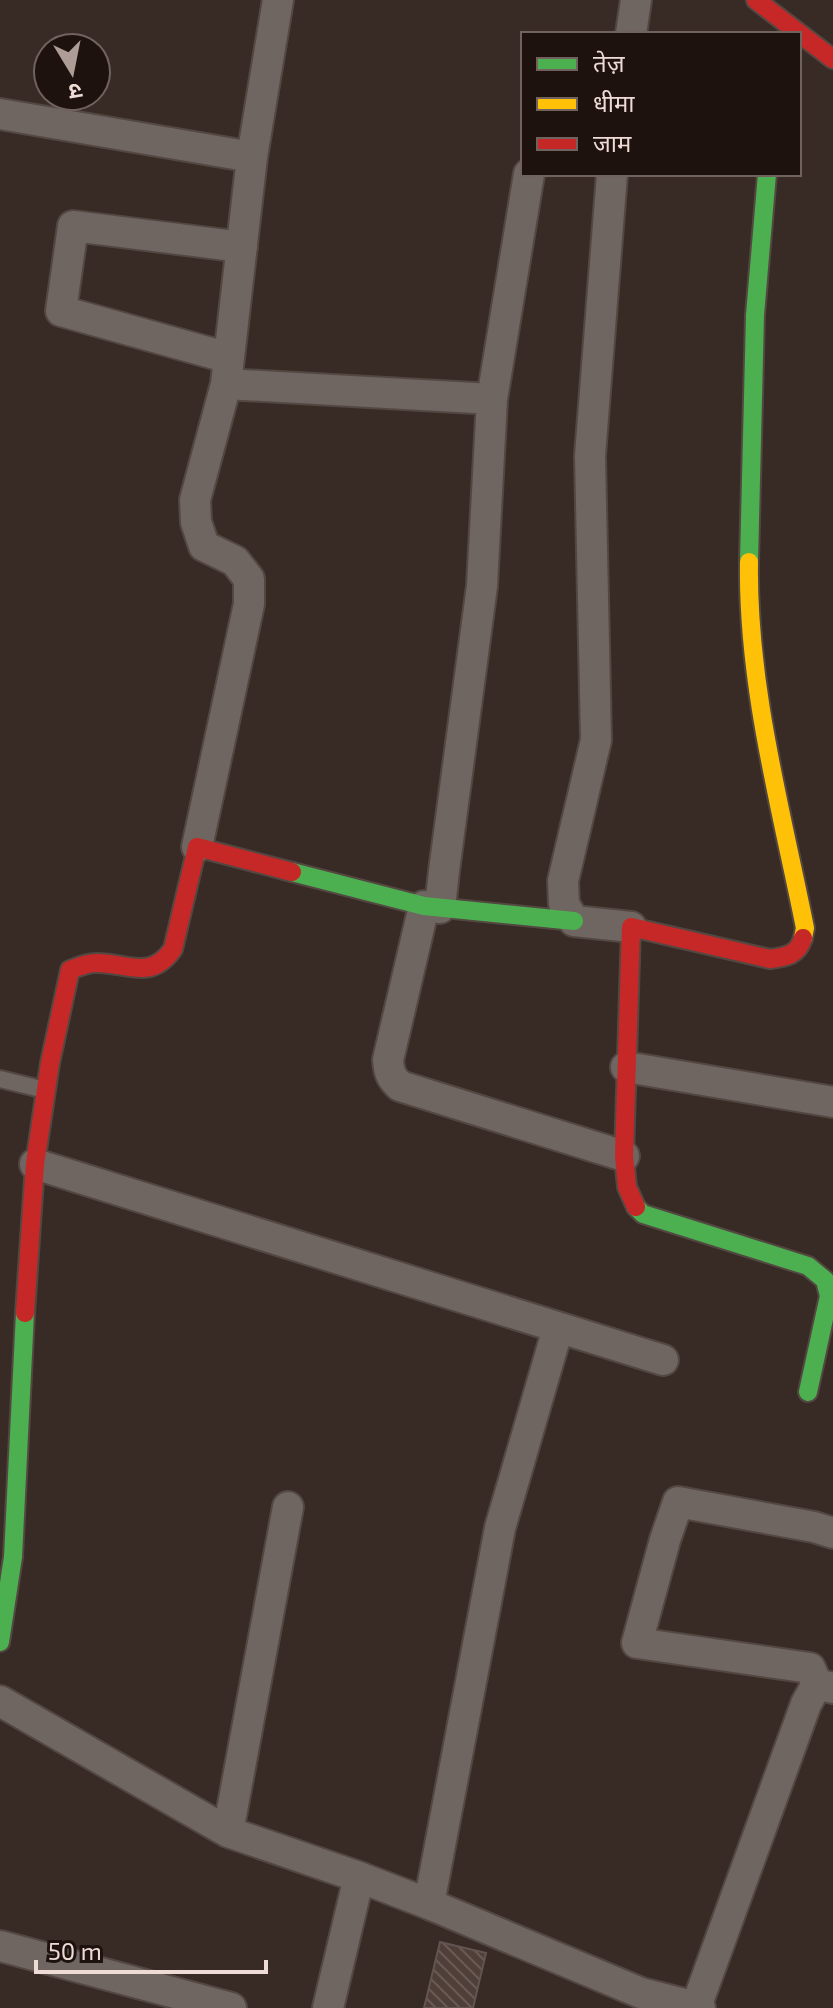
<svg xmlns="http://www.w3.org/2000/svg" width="833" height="2008" font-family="'Exo 2','Noto Sans Devanagari',sans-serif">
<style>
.building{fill:url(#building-back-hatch);stroke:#625551;stroke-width:2}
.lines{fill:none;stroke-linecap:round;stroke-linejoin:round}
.lane-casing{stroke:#534742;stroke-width:20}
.street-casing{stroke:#534742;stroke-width:34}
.fast-casing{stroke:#534742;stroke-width:22}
.slow-casing{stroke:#534742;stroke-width:22}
.jam-casing{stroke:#534742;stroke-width:22}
.lane{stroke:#6f6561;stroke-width:16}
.street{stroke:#6f6561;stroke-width:30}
.fast{stroke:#4caf50;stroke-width:18}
.slow{stroke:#ffc107;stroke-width:18}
.jam{stroke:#c62828;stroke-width:18}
</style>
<defs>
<pattern id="building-back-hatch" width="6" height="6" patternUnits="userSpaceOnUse" patternTransform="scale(2)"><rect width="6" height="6" fill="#503f39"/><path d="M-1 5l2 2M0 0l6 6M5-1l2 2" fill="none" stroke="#6a5a55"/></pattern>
</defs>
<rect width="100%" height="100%" fill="#382a24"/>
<path class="building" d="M 440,1942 L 486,1953 L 473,2008 L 424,2008 Z"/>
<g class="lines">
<g class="lane-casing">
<path id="lane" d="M 0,1079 L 45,1090"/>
</g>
<g class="street-casing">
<path id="street" d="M 631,34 L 636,0
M 0,114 L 252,157
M 612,174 L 590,456 L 596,740 L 563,881 L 564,904 L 574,921 L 631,927
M 229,358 L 61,311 L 73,226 L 242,247
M 226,384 L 492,399
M 197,847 L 249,604 L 249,579 L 235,561 L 204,546 L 196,522 L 195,500 L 226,384 L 252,157 L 278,0
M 424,906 L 388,1060 C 389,1072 391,1078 400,1086 L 624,1156
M 440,908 L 444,871 L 482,586 L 492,399 L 529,174
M 626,1067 L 833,1102
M 35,1164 L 663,1360
M 817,1684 L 810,1668 L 637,1643 L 665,1540 L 678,1502 L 814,1527 L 833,1533
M 0,1701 L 228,1832 L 359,1877 L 429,1904 L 641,1993 L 700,2008
M 228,1832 L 288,1507
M 429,1904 L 500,1528 L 558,1328
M 0,1946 L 231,2008
M 696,2007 L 806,1704 L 817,1684 L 833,1688
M 328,2008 L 359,1877"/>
</g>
<g class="fast-casing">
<path id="fast" d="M 749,562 L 755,315 L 767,174
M 292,872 L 424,906 L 574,921
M 636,1207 L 643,1214 L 808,1266 L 825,1280 L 829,1296 L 808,1392
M 0,1642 L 13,1557 L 25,1313"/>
</g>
<g class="slow-casing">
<path id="slow" d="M 749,562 C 747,685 781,808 805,928 L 803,938"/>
</g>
<g class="jam-casing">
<path id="jam" d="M 756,0 L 833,59
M 636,1207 L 627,1187 L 624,1156 L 631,927 L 770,959 C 786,957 798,955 803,938
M 25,1313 L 35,1164 L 50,1063 L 70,970 C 78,967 87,963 95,963 C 127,962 150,982 173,949 L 197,847 L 292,872"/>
</g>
<use href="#lane" class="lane"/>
<use href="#street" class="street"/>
<use href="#fast" class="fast"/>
<use href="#slow" class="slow"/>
<use href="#jam" class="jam"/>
</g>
<rect x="521" y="32" width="280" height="144" fill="#1e120e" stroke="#71625e" stroke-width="2"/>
<rect x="537" y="58" width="40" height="12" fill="#4caf50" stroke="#71625e" stroke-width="2"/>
<text x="593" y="72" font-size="24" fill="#eedbd5">तेज़</text>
<rect x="537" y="98" width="40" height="12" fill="#ffc107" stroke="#71625e" stroke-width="2"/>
<text x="593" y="112" font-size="24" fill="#eedbd5">धीमा</text>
<rect x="537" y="138" width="40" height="12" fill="#c62828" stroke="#71625e" stroke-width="2"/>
<text x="593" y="152" font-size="24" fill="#eedbd5">जाम</text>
<g transform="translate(72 72) rotate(170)"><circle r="38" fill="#1e120e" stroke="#71625e" stroke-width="2"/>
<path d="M0-6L14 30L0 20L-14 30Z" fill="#ae9d97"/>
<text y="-12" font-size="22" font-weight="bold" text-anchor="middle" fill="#eedbd5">उ</text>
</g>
<path d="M36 1960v12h230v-12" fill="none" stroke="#eedbd5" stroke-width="4"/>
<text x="48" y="1960" font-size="24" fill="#eedbd5" stroke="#1e120e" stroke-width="6" paint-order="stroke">50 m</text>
</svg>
